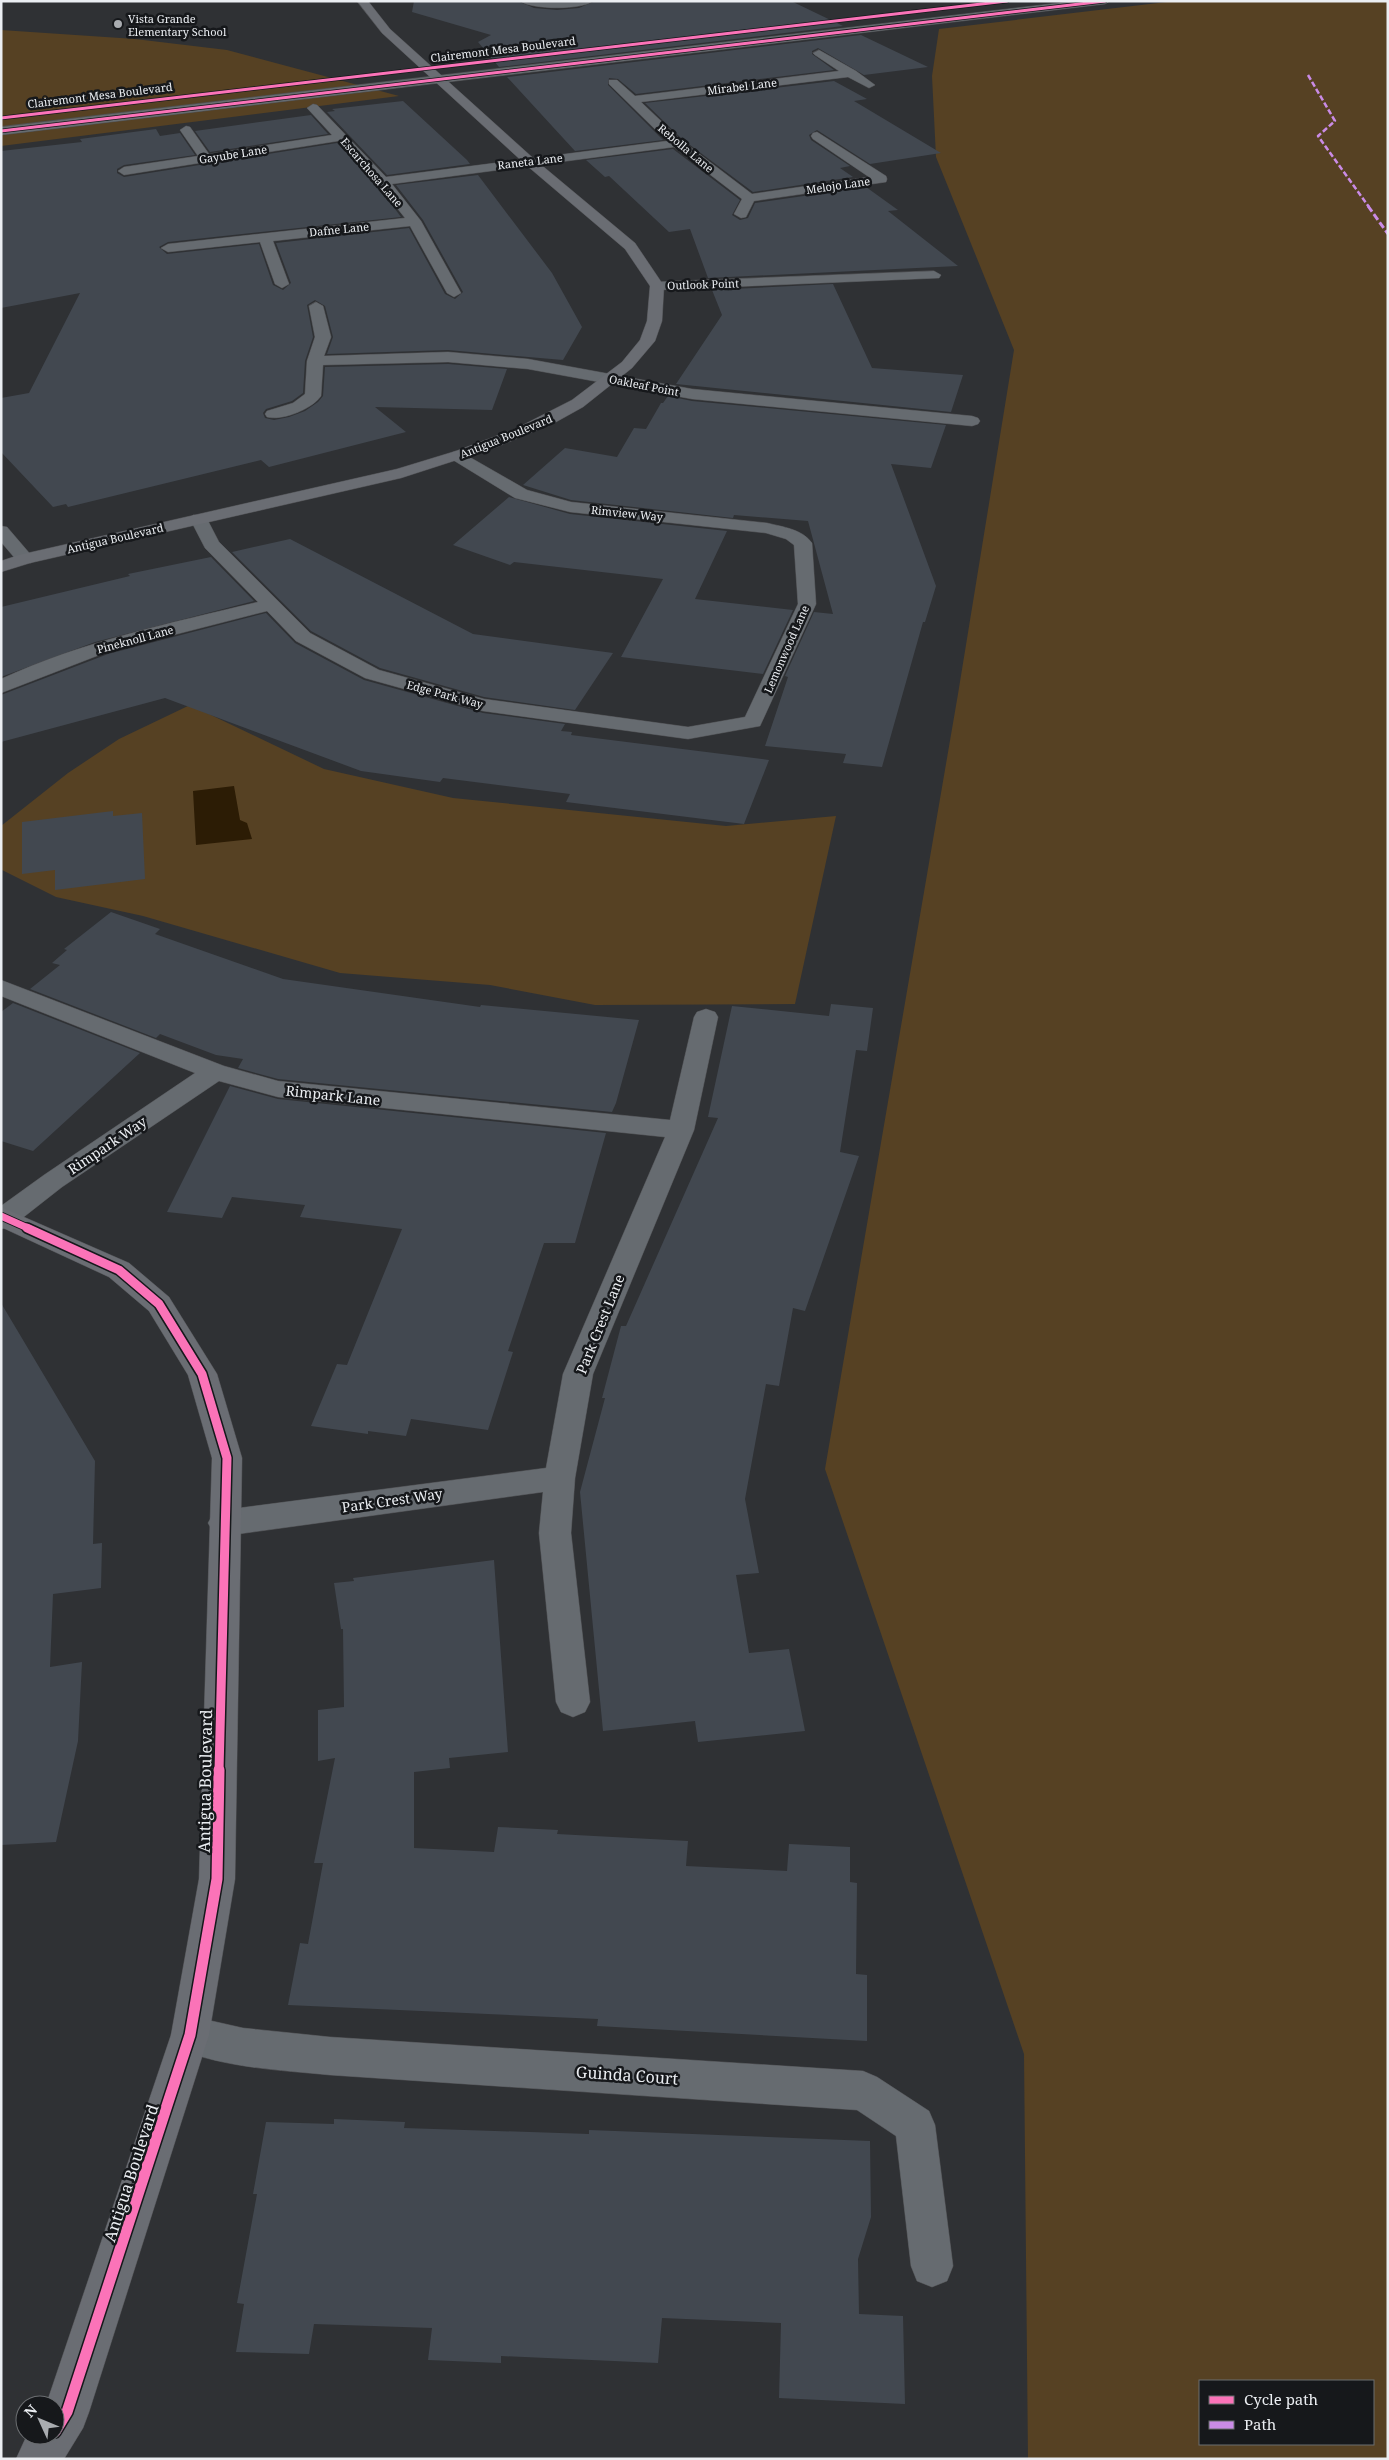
<svg xmlns="http://www.w3.org/2000/svg" width="1389" height="2460" font-family="'Noto Serif',serif">
<style>
.green{fill:#564123;fill-rule:evenodd}
.water{fill:#2c1c05}
.building{fill:#424850}
.lines{fill:none;stroke-linecap:round;stroke-linejoin:round}
.street-casing{stroke:#4e4f52;stroke-width:1}
.secondary-casing{stroke:#4e4f52;stroke-width:1}
.primary-casing{stroke:#4e4f52;stroke-width:1}
.street{fill:#666b70;fill-rule:evenodd}
.secondary{fill:#6a6d73;fill-rule:evenodd}
.primary{fill:#676c70;fill-rule:evenodd}
.quiet-far1{stroke:#ca8be6;stroke-width:2.5;stroke-dasharray:5.5 2.5;stroke-linecap:butt}
.quiet{stroke:#ca8be6;stroke-width:3;stroke-dasharray:7 3;stroke-linecap:butt}
.cycleway-far3-casing{stroke:#16181b;stroke-width:4.5}
.cycleway-far2-casing{stroke:#16181b;stroke-width:9}
.cycleway-far1-casing{stroke:#16181b;stroke-width:12}
.cycleway-casing{stroke:#16181b;stroke-width:14}
.cycleway-far3{stroke:#fb73b8;stroke-width:3}
.cycleway-far2{stroke:#fb73b8;stroke-width:7}
.cycleway-far1{stroke:#fb73b8;stroke-width:9}
.cycleway{stroke:#fb73b8;stroke-width:11}
.poi-dot{fill:#a9acb0;stroke:#16181b;stroke-width:2}
.labels{text-anchor:middle;dominant-baseline:central;stroke-width:5;stroke-linejoin:round;paint-order:stroke}
.far-poi-label{font-size:11px;fill:#ebeef2;stroke:#16181b;text-anchor:start}
.far-street-label{font-size:11px;fill:#ebeef2;stroke:#16181b}
.street-label{font-size:14px;fill:#ebeef2;stroke:#16181b}
.near-street-label{font-size:16px;fill:#ebeef2;stroke:#16181b}
</style>
<rect width="100%" height="100%" fill="#2f3134"/>
<path class="green" d="M 1175,1 L 1388,1 L 1388,2459 L 1028,2459 L 1024,2054 L 825,1469 L 958,694 L 1014,350 L 936,157 L 932,76 L 939,29 ZM 1200,2381 L 1373,2381 L 1373,2444 L 1200,2444 Z
M 1,30 L 135,39 L 227,50 L 399,96 L 1,146 Z
M 190,705 L 324,769 L 453,798 L 726,826 L 836,816 L 795,1004 L 595,1005 L 490,985 L 340,973 L 143,916 L 56,897 L 2,870 L 1,826 L 68,773 L 119,739 Z"/>
<path class="water" d="M 234,786 L 240,820 L 247,823 L 252,839 L 196,845 L 193,791 Z"/>
<path class="building" d="M 414,1 L 518,1 L 534,8 L 557,10 L 579,8 L 595,1 L 791,1 L 843,26 L 499,67 L 478,42 L 491,35 L 412,12 Z
M 861,35 L 928,67 L 864,75 L 818,48 L 812,51 L 812,54 L 834,70 L 636,94 L 618,79 L 609,78 L 608,85 L 663,140 L 575,151 L 507,77 Z
M 834,81 L 867,99 L 854,101 L 941,153 L 870,164 L 817,130 L 809,135 L 811,140 L 850,166 L 840,168 L 853,177 L 753,192 L 682,139 L 645,103 Z
M 403,101 L 467,160 L 470,164 L 387,175 L 327,112 L 335,111 L 332,109 Z
M 311,115 L 328,134 L 210,152 L 195,131 Z
M 156,129 L 160,136 L 180,133 L 195,155 L 124,165 L 117,169 L 117,173 L 124,177 L 337,143 L 377,185 L 401,217 L 168,242 L 159,247 L 167,254 L 259,244 L 273,285 L 283,290 L 291,283 L 276,243 L 409,228 L 445,294 L 455,299 L 463,292 L 423,220 L 396,185 L 478,175 L 552,273 L 582,327 L 563,360 L 448,350 L 327,354 L 333,337 L 325,306 L 315,300 L 307,305 L 313,337 L 305,361 L 303,393 L 292,401 L 266,409 L 263,413 L 265,418 L 274,420 L 289,417 L 305,411 L 318,402 L 323,396 L 325,367 L 448,364 L 507,369 L 492,410 L 375,407 L 406,432 L 269,467 L 261,460 L 68,507 L 66,504 L 53,507 L 1,452 L 1,398 L 29,393 L 80,293 L 1,308 L 1,151 L 82,142 L 80,139 Z
M 673,149 L 740,200 L 732,215 L 740,220 L 748,218 L 755,203 L 866,187 L 898,210 L 888,211 L 958,266 L 708,278 L 690,229 L 669,232 L 609,176 L 605,177 L 586,160 Z
M 833,284 L 872,368 L 963,375 L 951,412 L 676,384 L 722,315 L 712,290 Z
M 668,396 L 692,401 L 946,425 L 931,468 L 891,464 L 936,586 L 925,622 L 923,622 L 882,767 L 843,763 L 846,754 L 765,746 L 788,677 L 785,676 L 814,612 L 833,614 L 808,521 L 734,515 L 733,518 L 571,500 L 523,485 L 565,448 L 617,457 L 634,428 L 646,429 L 661,403 L 663,403 Z
M 509,497 L 570,514 L 727,531 L 695,599 L 793,610 L 763,674 L 621,657 L 663,579 L 514,562 L 510,565 L 453,545 Z
M 290,539 L 473,634 L 613,653 L 575,710 L 484,697 L 380,668 L 311,631 L 232,552 Z
M 211,557 L 254,601 L 95,642 L 1,677 L 1,607 L 130,576 L 128,574 Z
M 266,613 L 295,643 L 364,680 L 483,713 L 565,724 L 561,731 L 572,732 L 571,735 L 769,760 L 744,824 L 566,802 L 570,794 L 443,778 L 440,782 L 361,771 L 165,698 L 1,742 L 1,695 L 108,654 Z
M 113,811 L 113,816 L 142,813 L 145,879 L 55,890 L 55,870 L 22,874 L 22,822 Z
M 111,912 L 160,929 L 155,934 L 283,979 L 480,1007 L 481,1005 L 639,1020 L 616,1103 L 612,1112 L 278,1079 L 238,1068 L 243,1059 L 216,1055 L 160,1034 L 156,1038 L 30,989 L 60,965 L 52,963 L 67,950 L 64,949 Z
M 13,1003 L 140,1053 L 33,1151 L 1,1141 L 1,1012 Z
M 831,1004 L 873,1008 L 867,1051 L 856,1050 L 840,1152 L 859,1156 L 805,1311 L 793,1308 L 779,1386 L 766,1384 L 745,1499 L 759,1573 L 736,1575 L 749,1653 L 789,1649 L 805,1731 L 698,1742 L 695,1721 L 603,1731 L 580,1492 L 605,1398 L 602,1398 L 621,1326 L 626,1326 L 718,1118 L 708,1117 L 732,1006 L 829,1016 Z
M 230,1086 L 278,1099 L 606,1133 L 575,1243 L 544,1243 L 508,1351 L 513,1352 L 488,1430 L 411,1419 L 406,1436 L 368,1431 L 368,1434 L 311,1426 L 337,1364 L 347,1365 L 402,1229 L 300,1217 L 305,1205 L 232,1197 L 222,1218 L 167,1212 Z
M 1,1303 L 95,1461 L 93,1544 L 102,1543 L 101,1588 L 53,1594 L 50,1667 L 82,1662 L 78,1741 L 56,1842 L 1,1845 Z
M 494,1560 L 508,1752 L 449,1758 L 450,1768 L 414,1772 L 414,1848 L 494,1852 L 498,1827 L 558,1830 L 557,1834 L 688,1841 L 686,1866 L 787,1871 L 789,1844 L 850,1847 L 850,1882 L 857,1883 L 856,1974 L 867,1975 L 867,2041 L 597,2026 L 598,2019 L 288,2005 L 300,1943 L 308,1944 L 323,1863 L 314,1863 L 335,1758 L 318,1761 L 318,1710 L 344,1707 L 343,1629 L 341,1629 L 334,1583 L 354,1581 L 353,1578 Z
M 334,2119 L 405,2122 L 404,2128 L 589,2134 L 589,2130 L 870,2141 L 871,2217 L 858,2259 L 859,2314 L 903,2316 L 905,2404 L 779,2398 L 781,2323 L 662,2318 L 658,2363 L 501,2356 L 501,2363 L 428,2360 L 432,2328 L 314,2324 L 309,2354 L 236,2352 L 244,2304 L 237,2303 L 257,2194 L 253,2194 L 266,2122 L 334,2124 Z"/>
<g class="lines">
<g class="street-casing">
<path id="street" d="M 520,1 L 593,1 C 583,10 531,10 520,1 Z
M 819,50 L 856,71 L 875,85 L 869,88 L 848,77 L 641,102 L 681,140 L 752,194 L 869,177 L 813,139 L 811,136 L 813,133 L 817,132 L 886,176 L 887,179 L 886,182 L 754,201 L 746,217 L 741,218 L 734,214 L 742,199 L 674,147 L 392,184 L 421,221 L 461,293 L 454,297 L 447,293 L 410,226 L 273,241 L 289,284 L 282,288 L 275,284 L 260,242 L 168,252 L 161,248 L 168,244 L 405,218 L 378,184 L 338,141 L 124,175 L 118,171 L 124,167 L 198,156 L 180,130 L 186,126 L 190,127 L 209,154 L 332,135 L 307,108 L 313,104 L 317,105 L 386,177 L 667,141 L 609,84 L 609,80 L 617,80 L 635,96 L 839,71 L 815,55 L 813,53 Z
M 934,271 L 941,275 L 939,278 L 657,290 L 650,286 L 657,282 Z
M 316,302 L 323,306 L 331,337 L 324,356 L 448,352 L 528,359 L 692,389 L 972,416 L 978,418 L 980,421 L 978,424 L 972,426 L 692,399 L 528,369 L 448,362 L 323,365 L 321,396 C 312,409 283,421 267,417 L 265,414 L 267,411 L 293,403 L 305,394 L 307,361 L 315,337 L 309,306 Z
M 459,451 L 527,490 L 571,502 L 767,523 C 783,527 802,529 812,543 L 816,604 L 760,726 L 688,739 L 483,711 L 365,678 L 296,641 L 267,611 L 107,652 L 1,693 L 1,679 C 83,641 171,623 258,602 L 205,548 L 190,519 L 193,515 L 205,515 L 219,542 L 310,633 L 379,670 L 484,699 L 688,727 L 745,717 L 798,604 L 794,545 L 786,539 L 766,533 L 570,512 L 515,498 L 453,460 L 451,456 L 453,452 Z
M 1,526 L 7,527 L 31,555 L 34,559 L 31,563 L 19,563 L 1,542 Z
M 1,980 L 224,1066 L 278,1081 L 670,1120 L 694,1017 L 697,1012 L 706,1009 L 715,1012 L 718,1017 L 694,1130 L 593,1374 L 575,1478 L 571,1533 L 590,1702 L 585,1712 L 573,1717 L 561,1712 L 556,1702 L 539,1533 L 543,1492 L 224,1536 L 213,1532 L 208,1523 L 213,1514 L 224,1510 L 546,1468 L 563,1374 L 665,1137 L 278,1097 L 219,1081 L 62,1187 L 11,1227 L 1,1229 L 1,1206 L 44,1175 L 195,1073 L 1,996 Z
M 190,2016 L 243,2028 L 330,2037 L 863,2071 L 877,2077 L 929,2111 L 935,2125 L 953,2266 L 947,2281 L 932,2287 L 917,2281 L 911,2266 L 896,2136 L 857,2110 L 330,2075 C 279,2070 225,2068 176,2048 L 171,2035 L 176,2022 Z"/>
</g>
<g class="secondary-casing">
<path id="secondary" d="M 357,1 L 368,1 L 390,29 L 533,158 L 635,243 L 664,286 L 662,321 L 655,341 L 632,368 L 583,407 L 556,422 L 497,447 L 401,478 L 30,563 L 1,572 L 1,561 L 19,555 L 397,469 L 456,451 L 515,429 L 572,400 L 622,362 L 640,340 L 647,321 L 650,286 L 625,249 L 525,164 L 382,33 Z
M 1,1207 L 129,1263 L 169,1297 L 217,1374 L 242,1458 L 235,1879 L 209,2035 L 89,2412 L 83,2428 L 64,2459 L 16,2459 L 27,2435 L 55,2435 L 55,2405 L 46,2405 L 171,2035 L 199,1879 L 212,1458 L 188,1375 L 149,1311 L 109,1277 L 1,1227 Z"/>
</g>
<g class="primary-casing">
<path id="primary" d="M 1076,1 L 1110,1 L 1105,4 L 1,135 L 1,127 Z"/>
</g>
<use href="#street" class="street"/>
<use href="#secondary" class="secondary"/>
<use href="#primary" class="primary"/>
<path class="quiet-far1" d="M 1308,75 L 1335,121 L 1318,136 L 1369,207"/>
<path class="quiet" d="M 1368,206 L 1388,234"/>
<g class="cycleway-far3-casing">
<path id="cycleway-far3" d="M 1,118 L 1007,1
M 1,131 L 1105,1"/>
</g>
<g class="cycleway-far2-casing">
<path id="cycleway-far2" d="M 1,1216 L 30,1229"/>
</g>
<g class="cycleway-far1-casing">
<path id="cycleway-far1" d="M 27,1228 L 119,1270 L 159,1304 L 202,1374 L 227,1458 L 219,1771"/>
</g>
<g class="cycleway-casing">
<path id="cycleway" d="M 55,2432 L 67,2412 L 190,2035 L 217,1879 L 219,1770"/>
</g>
<use href="#cycleway-far3" class="cycleway-far3"/>
<use href="#cycleway-far2" class="cycleway-far2"/>
<use href="#cycleway-far1" class="cycleway-far1"/>
<use href="#cycleway" class="cycleway"/>
</g>
<circle class="poi-dot" cx="118" cy="24" r="5"/>
<g class="labels">
<g class="far-poi-label">
<text x="128" y="18">Vista Grande<tspan x="128" dy="13">Elementary School</tspan></text>
</g>
<g class="far-street-label">
<text transform="translate(503 49) rotate(-7)">Clairemont Mesa Boulevard</text>
<text transform="translate(742 86) rotate(-7)">Mirabel Lane</text>
<text transform="translate(100 95) rotate(-7)">Clairemont Mesa Boulevard</text>
<text transform="translate(686 148) rotate(40)">Rebolla Lane</text>
<text transform="translate(233 154) rotate(-9)">Gayube Lane</text>
<text transform="translate(530 161) rotate(-7)">Raneta Lane</text>
<text transform="translate(372 172) rotate(49)">Escarchosa Lane</text>
<text transform="translate(838 185) rotate(-8)">Melojo Lane</text>
<text transform="translate(339 229) rotate(-6)">Dafne Lane</text>
<text transform="translate(703 284) rotate(-2)">Outlook Point</text>
<text transform="translate(644 385) rotate(11)">Oakleaf Point</text>
<text transform="translate(506 436) rotate(-22)">Antigua Boulevard</text>
<text transform="translate(627 513) rotate(6)">Rimview Way</text>
<text transform="translate(115 538) rotate(-13)">Antigua Boulevard</text>
<text transform="translate(135 639) rotate(-15)">Pineknoll Lane</text>
<text transform="translate(786 649) rotate(-66)">Lemonwood Lane</text>
<text transform="translate(445 694) rotate(15)">Edge Park Way</text>
</g>
<g class="street-label">
<text transform="translate(333 1095) rotate(6)">Rimpark Lane</text>
<text transform="translate(107 1145) rotate(-34)">Rimpark Way</text>
<text transform="translate(600 1324) rotate(-68)">Park Crest Lane</text>
<text transform="translate(392 1500) rotate(-8)">Park Crest Way</text>
</g>
<g class="near-street-label">
<text transform="translate(205 1781) rotate(-89)">Antigua Boulevard</text>
<text transform="translate(627 2075) rotate(4)">Guinda Court</text>
<text transform="translate(131 2173) rotate(-72)">Antigua Boulevard</text>
</g>
</g>
<rect width="1389" height="2460" fill="none" stroke="#ebeef2" stroke-width="5"/>
<rect x="1199" y="2380" width="175" height="65" fill="#16181b" stroke="#6b6e71"/>
<rect x="1209" y="2396" width="25" height="8" fill="#fb73b8" stroke="#6b6e71"/>
<text x="1244" y="2405" font-size="15" fill="#ebeef2">Cycle path</text>
<rect x="1209" y="2421" width="25" height="8" fill="#ca8be6" stroke="#6b6e71"/>
<text x="1244" y="2430" font-size="15" fill="#ebeef2">Path</text>
<g transform="translate(40 2420) rotate(314)"><circle r="24" fill="#16181b" stroke="#6b6e71"/>
<path d="M0-4L9 19L0 12L-9 19Z" fill="#a9acb0"/>
<text y="-8" font-size="14" font-weight="bold" text-anchor="middle" fill="#ebeef2">N</text>
</g>
</svg>
